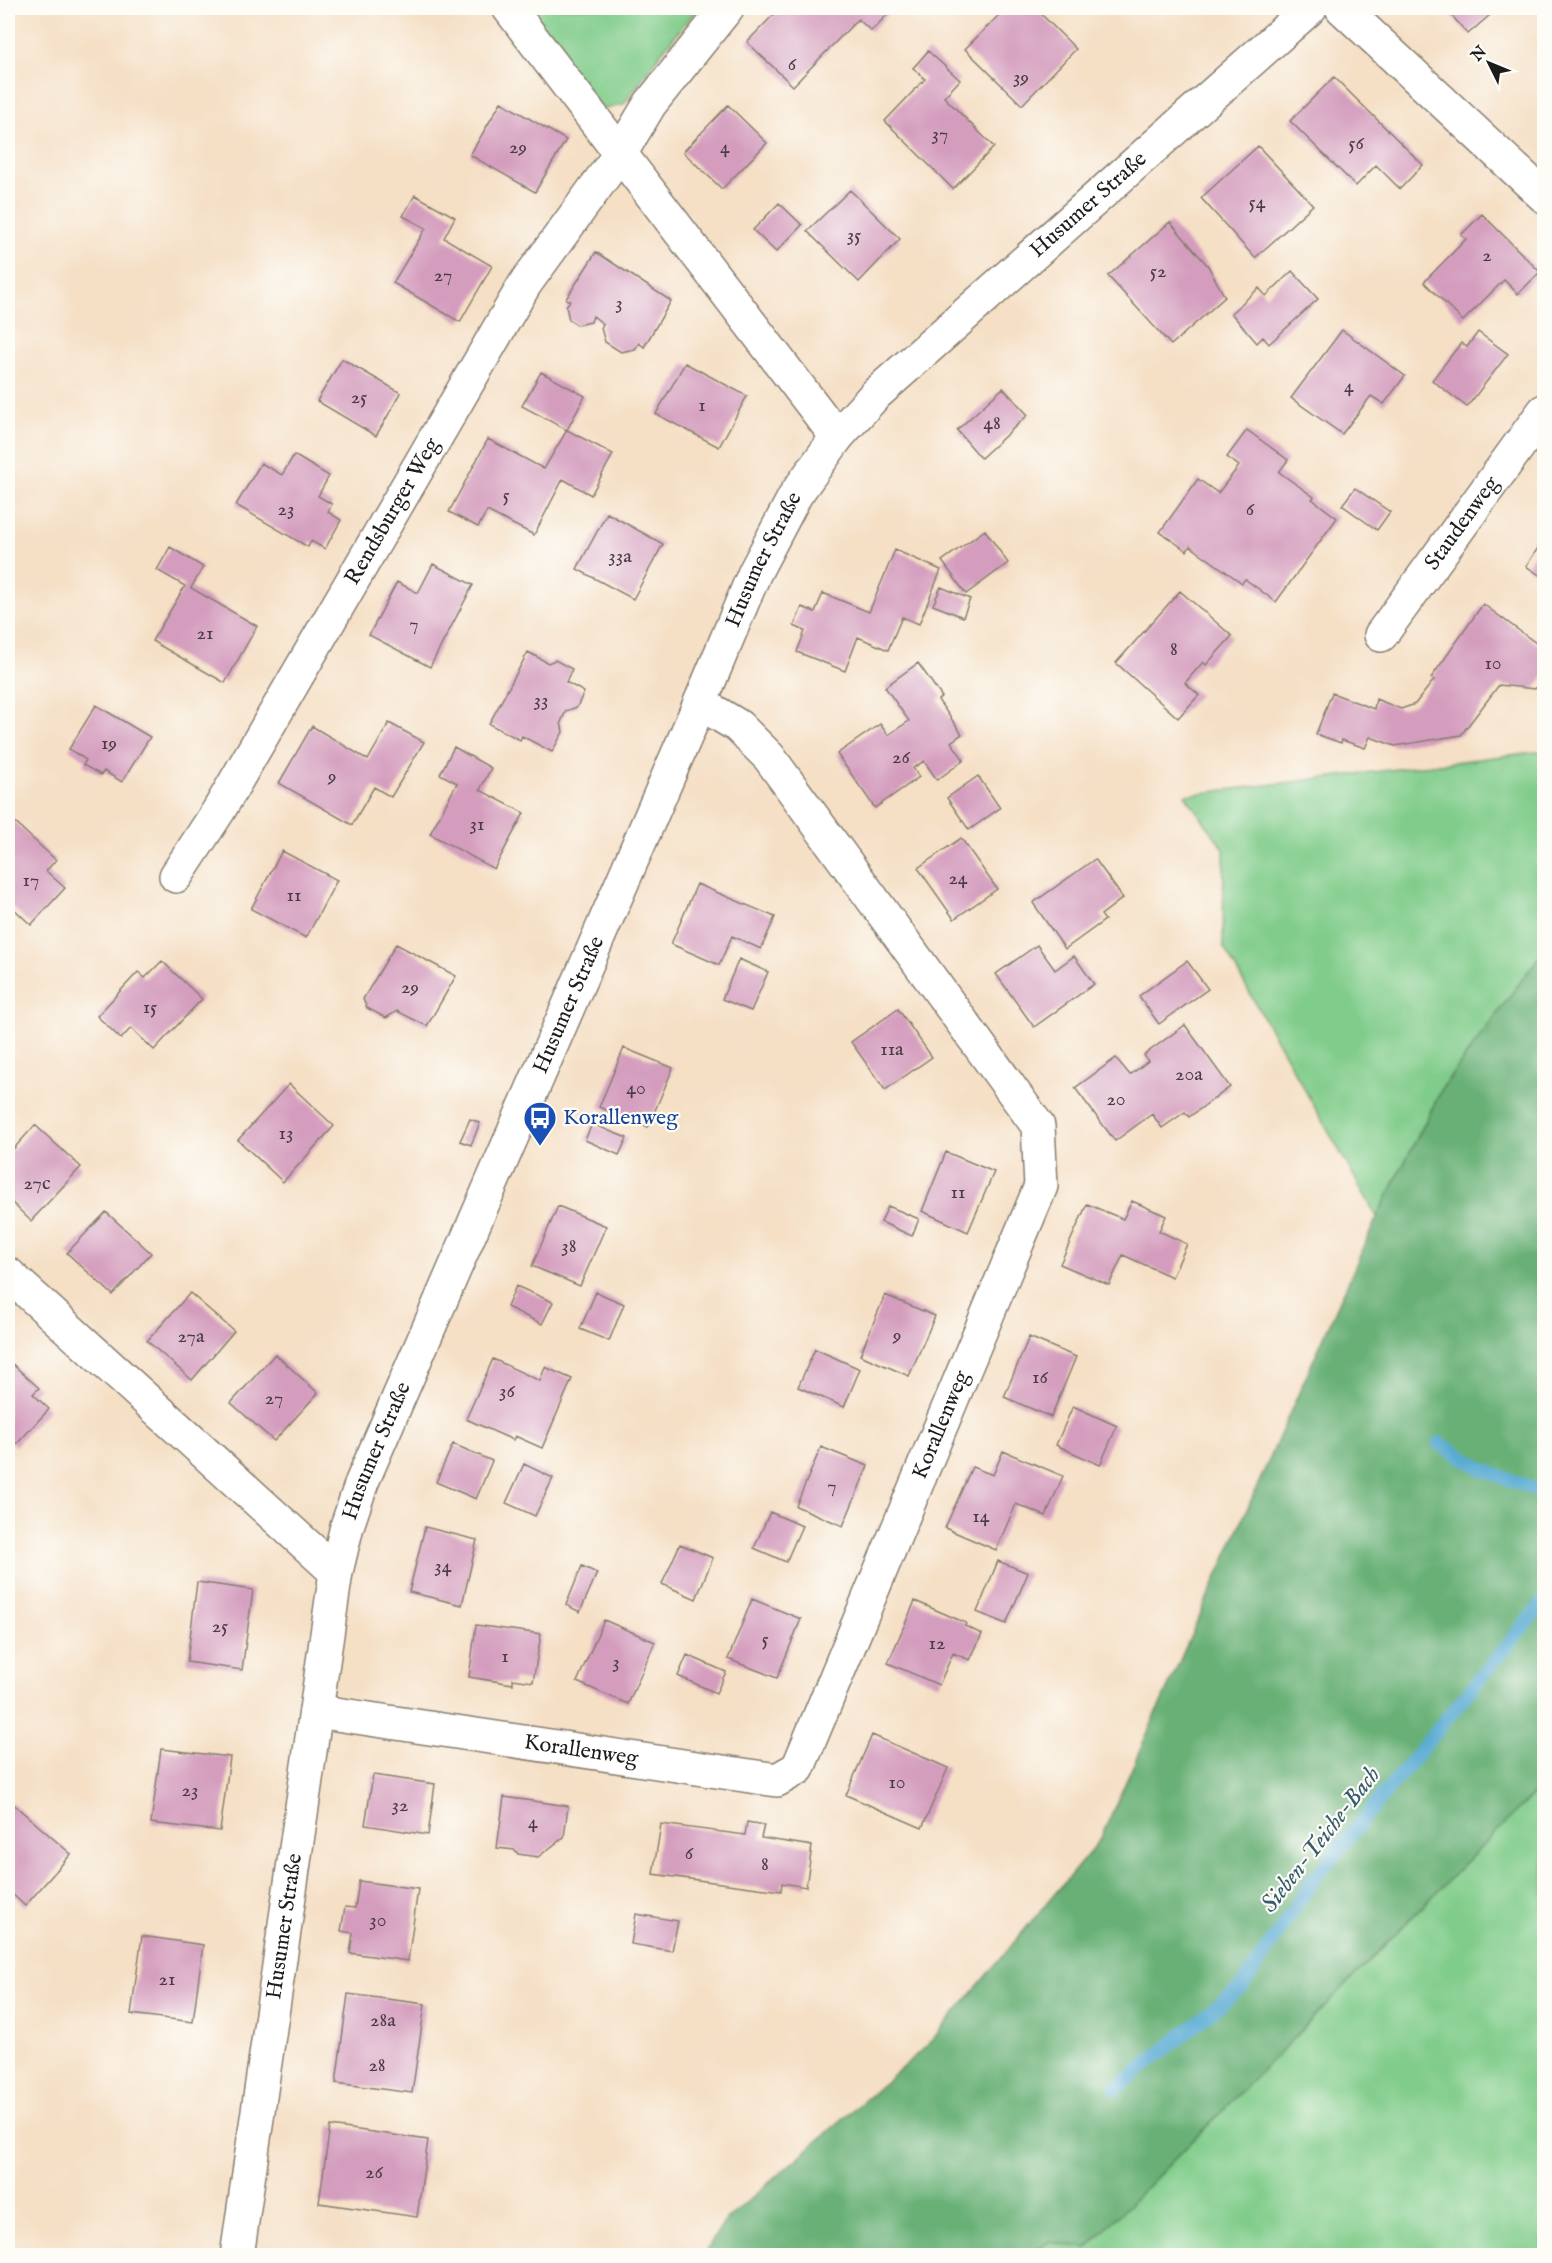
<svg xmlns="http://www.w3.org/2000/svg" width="1552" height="2263" font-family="'IM FELL English',serif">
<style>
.green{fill:#80cc8a;stroke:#4e7453;stroke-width:1.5}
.forest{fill:#68b076;stroke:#426649;stroke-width:1.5}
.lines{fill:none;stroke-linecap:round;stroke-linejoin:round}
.stream{stroke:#58abd3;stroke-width:14}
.building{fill:#d49dbe}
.street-casing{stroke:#887e70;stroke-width:36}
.street{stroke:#fff;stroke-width:33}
.labels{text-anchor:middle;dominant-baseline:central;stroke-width:4.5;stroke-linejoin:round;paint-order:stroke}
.number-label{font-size:20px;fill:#4a3c44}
.street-label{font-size:22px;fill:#1c1c1c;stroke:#fdfcf7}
.transit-label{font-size:22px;fill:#164399;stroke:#fdfcf7;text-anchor:start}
.water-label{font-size:24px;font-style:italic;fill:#375c6e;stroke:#fdfcf7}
</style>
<rect width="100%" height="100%" fill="#fdfcf7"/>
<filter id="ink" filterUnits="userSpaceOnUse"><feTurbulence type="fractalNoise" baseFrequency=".0167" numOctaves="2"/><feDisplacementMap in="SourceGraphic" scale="12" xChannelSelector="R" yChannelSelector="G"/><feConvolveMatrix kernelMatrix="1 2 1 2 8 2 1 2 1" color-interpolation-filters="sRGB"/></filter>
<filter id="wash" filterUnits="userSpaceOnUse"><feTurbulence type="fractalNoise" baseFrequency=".008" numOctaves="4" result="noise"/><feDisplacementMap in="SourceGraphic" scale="24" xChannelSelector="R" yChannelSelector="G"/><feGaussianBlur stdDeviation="1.35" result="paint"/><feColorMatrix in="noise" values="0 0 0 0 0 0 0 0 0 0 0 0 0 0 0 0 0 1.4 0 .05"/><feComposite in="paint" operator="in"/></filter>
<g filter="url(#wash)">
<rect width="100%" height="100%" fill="#f5dfc5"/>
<path class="green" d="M 524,8 L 698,8 L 660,54 L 624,104 L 602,110 Z
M 1544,751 L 1544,950 L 1443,1087 L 1377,1217 L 1223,946 L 1224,849 L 1185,795 Z
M 1544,1783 L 1544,2255 L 1021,2256 L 1049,2242 L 1087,2248 Z"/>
<path class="forest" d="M 1544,950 L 1544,1783 L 1087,2248 L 1049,2242 L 1021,2256 L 703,2255 L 726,2220 L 927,2046 L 1100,1840 L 1377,1217 L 1443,1087 Z"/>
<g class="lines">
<path class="stream" d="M 1439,1443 L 1482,1469 L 1544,1493
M 1116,2089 L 1242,1987 L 1314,1879 L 1544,1601"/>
</g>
<g id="blocks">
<path class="building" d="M 780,8 L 894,8 L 871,31 L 858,19 L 793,86 L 747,42 Z
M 1006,8 L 1035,8 L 1076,49 L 1022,105 L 965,49 Z
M 1445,8 L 1498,8 L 1468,34 Z
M 928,51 L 960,80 L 944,97 L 994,147 L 953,189 L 885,121 L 925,79 L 913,68 Z
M 1334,77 L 1423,165 L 1400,189 L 1376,165 L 1356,186 L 1290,121 Z
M 501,102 L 566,140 L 535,192 L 470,155 Z
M 728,105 L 767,143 L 722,189 L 683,152 Z
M 1258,146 L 1313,205 L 1255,258 L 1201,198 Z
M 850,190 L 900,239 L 859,282 L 807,231 Z
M 415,195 L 455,217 L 444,238 L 492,266 L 460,322 L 393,283 L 426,228 L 403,216 Z
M 779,203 L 802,225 L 776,252 L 753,230 Z
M 1482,214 L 1540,272 L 1518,294 L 1504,280 L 1463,321 L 1424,282 L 1466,239 L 1461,235 Z
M 1170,222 L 1208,266 L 1225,297 L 1171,345 L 1108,276 Z
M 596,252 L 671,301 L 644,347 L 639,343 L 635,349 L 621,352 L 605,342 L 601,328 L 603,324 L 593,316 L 591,322 L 577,325 L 569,320 L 566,306 L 570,301 L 566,299 Z
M 1292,271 L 1318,299 L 1269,344 L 1263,337 L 1257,343 L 1231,313 L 1259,288 L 1266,296 Z
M 1342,330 L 1405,376 L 1384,404 L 1371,396 L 1342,434 L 1291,398 Z
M 1478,332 L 1508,354 L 1467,407 L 1432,380 L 1461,343 L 1467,347 Z
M 342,359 L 401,393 L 376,436 L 317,401 Z
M 685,363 L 747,396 L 719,447 L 656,414 Z
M 541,372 L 585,396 L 567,430 L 613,454 L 591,495 L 563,479 L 534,535 L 487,511 L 478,527 L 449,512 L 488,439 L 544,469 L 567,430 L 522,406 Z
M 1003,388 L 1028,415 L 981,458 L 957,430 Z
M 1247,430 L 1288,460 L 1279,472 L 1314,497 L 1312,499 L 1337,518 L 1276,602 L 1245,579 L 1242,583 L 1190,546 L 1187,551 L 1160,532 L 1198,479 L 1218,493 L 1239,466 L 1227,457 Z
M 294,455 L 329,476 L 318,496 L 332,504 L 328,512 L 341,520 L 325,549 L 311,541 L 308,547 L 236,505 L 261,463 L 282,475 Z
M 1355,488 L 1390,512 L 1377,530 L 1342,505 Z
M 607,513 L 663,544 L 633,599 L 577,569 Z
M 985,530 L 1008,563 L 966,594 L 942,561 Z
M 1544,539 L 1544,578 L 1526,566 Z
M 170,547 L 203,567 L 191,588 L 257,626 L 225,683 L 152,641 L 185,586 L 157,570 Z
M 895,550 L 941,570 L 919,624 L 902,617 L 888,650 L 858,637 L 845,671 L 797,652 L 805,631 L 794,626 L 802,607 L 815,612 L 823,593 L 869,612 Z
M 433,564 L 473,585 L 430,667 L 369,635 L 397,582 L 418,593 Z
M 941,587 L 970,599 L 963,617 L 933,605 Z
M 1180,591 L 1232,636 L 1206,665 L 1203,662 L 1185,683 L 1199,695 L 1178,718 L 1116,663 Z
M 1483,604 L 1544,649 L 1544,676 L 1535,689 L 1499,685 L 1461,735 L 1395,746 L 1370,737 L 1365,748 L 1342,740 L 1341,743 L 1316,734 L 1332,693 L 1374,709 L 1376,699 L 1401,709 L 1415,704 L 1434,680 L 1431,678 Z
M 528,652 L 548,663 L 555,660 L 572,669 L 566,682 L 584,692 L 577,707 L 566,711 L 561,722 L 563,732 L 552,752 L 522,736 L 520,740 L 489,724 Z
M 918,663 L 942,697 L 938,700 L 962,734 L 951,742 L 964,760 L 937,780 L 924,761 L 913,768 L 919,777 L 875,808 L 837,754 L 880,724 L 888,735 L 909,721 L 885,687 Z
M 96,705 L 150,737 L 122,782 L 104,771 L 101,775 L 83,765 L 86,760 L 69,749 Z
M 389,723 L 424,742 L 391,797 L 374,787 L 352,825 L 279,783 L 312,726 L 368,760 Z
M 454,747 L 491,768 L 480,790 L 524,813 L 494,869 L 430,834 L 457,783 L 440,774 Z
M 978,776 L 1000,808 L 969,830 L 947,798 Z
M 10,818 L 56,860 L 46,871 L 65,888 L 31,925 L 11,906 L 8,909 L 8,821 Z
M 961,838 L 997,889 L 954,919 L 918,868 Z
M 282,851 L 337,880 L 306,938 L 251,909 Z
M 1095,859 L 1123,898 L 1101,915 L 1105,920 L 1065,949 L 1033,903 Z
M 697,884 L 775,917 L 761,949 L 732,936 L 719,965 L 671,944 Z
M 396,944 L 456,976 L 427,1026 L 397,1011 L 386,1018 L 367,1008 L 363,999 Z
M 1037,945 L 1055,970 L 1074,956 L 1094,984 L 1034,1027 L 996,974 Z
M 739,959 L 768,972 L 751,1011 L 722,999 Z
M 162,961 L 202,999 L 154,1050 L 131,1028 L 121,1039 L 97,1016 L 138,972 L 145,978 Z
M 1187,961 L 1208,989 L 1159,1024 L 1139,996 Z
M 898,1009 L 932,1057 L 885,1090 L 851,1042 Z
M 1185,1025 L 1230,1087 L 1189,1117 L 1185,1112 L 1162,1128 L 1152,1114 L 1115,1141 L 1075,1088 L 1116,1058 L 1130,1075 L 1148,1061 L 1144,1055 Z
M 624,1048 L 673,1068 L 648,1127 L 599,1107 Z
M 289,1084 L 334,1126 L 283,1182 L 238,1140 Z
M 470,1119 L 480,1123 L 471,1145 L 460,1141 Z
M 592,1124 L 627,1138 L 619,1155 L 585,1140 Z
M 35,1125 L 81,1167 L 31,1221 L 8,1199 L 8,1155 Z
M 946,1152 L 994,1172 L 968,1232 L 922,1211 Z
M 1132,1201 L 1166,1216 L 1159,1231 L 1187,1244 L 1172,1277 L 1123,1255 L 1109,1285 L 1060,1264 L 1087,1204 L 1123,1219 Z
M 558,1206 L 606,1226 L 580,1286 L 532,1266 Z
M 888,1206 L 919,1219 L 912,1236 L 881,1222 Z
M 106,1212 L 151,1253 L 113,1295 L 67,1253 Z
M 516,1286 L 553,1302 L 542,1324 L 507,1307 Z
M 596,1292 L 624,1304 L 609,1341 L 580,1329 Z
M 190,1293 L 234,1331 L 192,1380 L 147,1341 Z
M 885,1295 L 935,1316 L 909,1376 L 860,1355 Z
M 1029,1337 L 1076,1357 L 1051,1417 L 1004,1397 Z
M 815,1349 L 860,1369 L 844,1407 L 798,1387 Z
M 275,1354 L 318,1393 L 274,1441 L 231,1403 Z
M 493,1359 L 540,1381 L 545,1367 L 572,1379 L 542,1448 L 515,1436 L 513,1440 L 466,1419 Z
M 9,1361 L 39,1388 L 33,1394 L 49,1409 L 15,1446 L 8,1439 L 8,1363 Z
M 1073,1406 L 1117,1426 L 1100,1465 L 1056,1445 Z
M 453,1444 L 492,1461 L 476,1499 L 436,1482 Z
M 821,1447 L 868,1466 L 843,1526 L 796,1506 Z
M 1003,1451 L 1063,1476 L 1046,1516 L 1016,1504 L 996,1550 L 945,1528 L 972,1467 L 993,1475 Z
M 524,1464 L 553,1478 L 535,1516 L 506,1503 Z
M 770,1512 L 802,1526 L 786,1562 L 754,1548 Z
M 425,1527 L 477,1540 L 462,1605 L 409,1592 Z
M 680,1544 L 713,1558 L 696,1599 L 662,1584 Z
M 998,1561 L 1028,1573 L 1006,1624 L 977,1612 Z
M 582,1566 L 597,1573 L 580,1612 L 566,1605 Z
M 197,1582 L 253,1590 L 242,1670 L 187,1662 Z
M 752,1599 L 801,1619 L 777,1678 L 728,1659 Z
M 915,1601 L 966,1623 L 965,1626 L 982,1634 L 970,1660 L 953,1653 L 939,1685 L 888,1663 Z
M 604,1620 L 655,1642 L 628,1704 L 577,1682 Z
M 476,1625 L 541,1634 L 533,1682 L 513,1679 L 513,1684 L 469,1677 Z
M 687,1655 L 726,1672 L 716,1693 L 678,1676 Z
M 872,1735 L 948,1768 L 922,1828 L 846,1795 Z
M 161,1749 L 230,1757 L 220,1831 L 151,1823 Z
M 373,1775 L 435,1784 L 428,1835 L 365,1825 Z
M 504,1797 L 568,1806 L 564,1837 L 538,1857 L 518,1854 L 515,1850 L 497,1848 Z
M 11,1802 L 71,1854 L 25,1906 L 8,1890 L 8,1807 Z
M 747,1822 L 764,1825 L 761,1838 L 812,1846 L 806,1887 L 782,1883 L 781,1891 L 653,1874 L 661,1824 L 745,1835 Z
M 359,1881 L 418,1889 L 408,1961 L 350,1953 L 353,1933 L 341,1931 L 345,1907 L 355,1908 Z
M 636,1914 L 678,1921 L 672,1951 L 631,1944 Z
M 142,1936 L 203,1945 L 193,2022 L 131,2014 Z
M 348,1994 L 425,2004 L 412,2093 L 336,2083 Z
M 330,2126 L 428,2140 L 417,2217 L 319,2203 Z"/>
</g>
</g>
<g filter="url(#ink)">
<use href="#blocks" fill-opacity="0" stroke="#887e70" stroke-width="1.5"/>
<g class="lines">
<g class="street-casing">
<g id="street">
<path d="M 509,8 L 837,437"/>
<path d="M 1342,8 L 1544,196"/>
<path id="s1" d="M 1381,635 L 1544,411"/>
<path id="s2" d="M 176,876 L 219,810 L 525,284 L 620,154 L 650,104 L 727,8"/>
<path d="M 8,1274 L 336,1572"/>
<path id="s3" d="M 316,1711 L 777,1780 L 798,1768 L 1041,1186 L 1038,1126 L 769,757 L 738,726 L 700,703"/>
<path id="s4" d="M 237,2256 L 336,1572 L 347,1526 L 362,1482 L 700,703 L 755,572 L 796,494 L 837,437 L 876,394 L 1310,8"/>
</g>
</g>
<use href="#street" class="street"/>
</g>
</g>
<defs>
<g id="bus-pin" transform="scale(1.725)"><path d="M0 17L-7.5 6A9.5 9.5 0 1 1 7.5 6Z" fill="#1a4fb4" stroke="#fdfcf7"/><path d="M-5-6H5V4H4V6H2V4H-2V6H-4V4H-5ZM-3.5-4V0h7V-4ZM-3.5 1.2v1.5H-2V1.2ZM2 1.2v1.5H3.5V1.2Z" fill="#fff"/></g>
</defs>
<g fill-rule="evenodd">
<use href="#bus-pin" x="540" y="1118"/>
</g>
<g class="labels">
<g class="number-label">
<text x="792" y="64">6</text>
<text x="1021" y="77">39</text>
<text x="940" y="134">37</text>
<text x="1356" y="143">56</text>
<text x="518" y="147">29</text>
<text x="725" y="147">4</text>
<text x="1257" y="202">54</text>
<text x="854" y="235">35</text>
<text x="1487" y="255">2</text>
<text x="1158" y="271">52</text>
<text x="443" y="275">27</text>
<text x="619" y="303">3</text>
<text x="1349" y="386">4</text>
<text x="359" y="397">25</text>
<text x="702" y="405">1</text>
<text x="992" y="423">48</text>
<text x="506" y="495">5</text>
<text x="286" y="509">23</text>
<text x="1250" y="509">6</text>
<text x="620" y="556">33a</text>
<text x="414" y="624">7</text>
<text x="205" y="633">21</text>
<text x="1174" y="649">8</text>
<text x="1493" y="663">10</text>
<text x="541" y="700">33</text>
<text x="109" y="743">19</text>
<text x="901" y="757">26</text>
<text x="332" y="776">9</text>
<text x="477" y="824">31</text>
<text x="958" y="878">24</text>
<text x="31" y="880">17</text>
<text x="294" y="895">11</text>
<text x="410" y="987">29</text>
<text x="150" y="1007">15</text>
<text x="892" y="1049">11a</text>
<text x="1189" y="1074">20a</text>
<text x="636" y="1088">40</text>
<text x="1116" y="1099">20</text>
<text x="286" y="1133">13</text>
<text x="37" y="1183">27c</text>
<text x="958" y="1192">11</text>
<text x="569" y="1246">38</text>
<text x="897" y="1335">9</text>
<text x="191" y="1336">27a</text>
<text x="1040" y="1377">16</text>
<text x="507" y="1391">36</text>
<text x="274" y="1398">27</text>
<text x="832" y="1486">7</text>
<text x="981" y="1516">14</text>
<text x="443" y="1566">34</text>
<text x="220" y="1626">25</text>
<text x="765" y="1639">5</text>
<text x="937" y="1643">12</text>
<text x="505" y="1656">1</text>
<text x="616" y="1662">3</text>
<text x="897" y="1782">10</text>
<text x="190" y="1790">23</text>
<text x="400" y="1805">32</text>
<text x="533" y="1822">4</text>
<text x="689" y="1853">6</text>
<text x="765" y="1864">8</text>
<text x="378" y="1920">30</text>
<text x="167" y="1979">21</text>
<text x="383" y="2020">28a</text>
<text x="377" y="2065">28</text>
<text x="374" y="2172">26</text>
</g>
<g class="street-label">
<text stroke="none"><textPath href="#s4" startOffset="2277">Husumer Straße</textPath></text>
<text stroke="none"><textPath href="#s2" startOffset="424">Rendsburger Weg</textPath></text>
<text stroke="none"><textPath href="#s1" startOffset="138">Staudenweg</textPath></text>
<text stroke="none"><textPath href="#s4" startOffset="1791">Husumer Straße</textPath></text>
<text stroke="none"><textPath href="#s4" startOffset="1305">Husumer Straße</textPath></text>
<text stroke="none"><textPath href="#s3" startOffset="862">Korallenweg</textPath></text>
<text stroke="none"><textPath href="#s4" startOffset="819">Husumer Straße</textPath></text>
<text stroke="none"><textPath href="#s3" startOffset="268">Korallenweg</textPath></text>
<text stroke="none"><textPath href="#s4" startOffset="333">Husumer Straße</textPath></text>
</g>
<g class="transit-label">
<text x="563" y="1118">Korallenweg</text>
</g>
<g class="water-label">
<text transform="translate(1321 1840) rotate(-52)">Sieben-Teiche-Bach</text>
</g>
</g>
<rect width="1552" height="2263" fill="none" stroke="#fdfcf7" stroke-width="30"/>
<g transform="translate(1489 63) rotate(313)" stroke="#fdfcf7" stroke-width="4.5" paint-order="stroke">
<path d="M0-4.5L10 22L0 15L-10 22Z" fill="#1c1c1c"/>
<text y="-9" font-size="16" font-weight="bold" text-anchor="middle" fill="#1c1c1c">N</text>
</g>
</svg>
